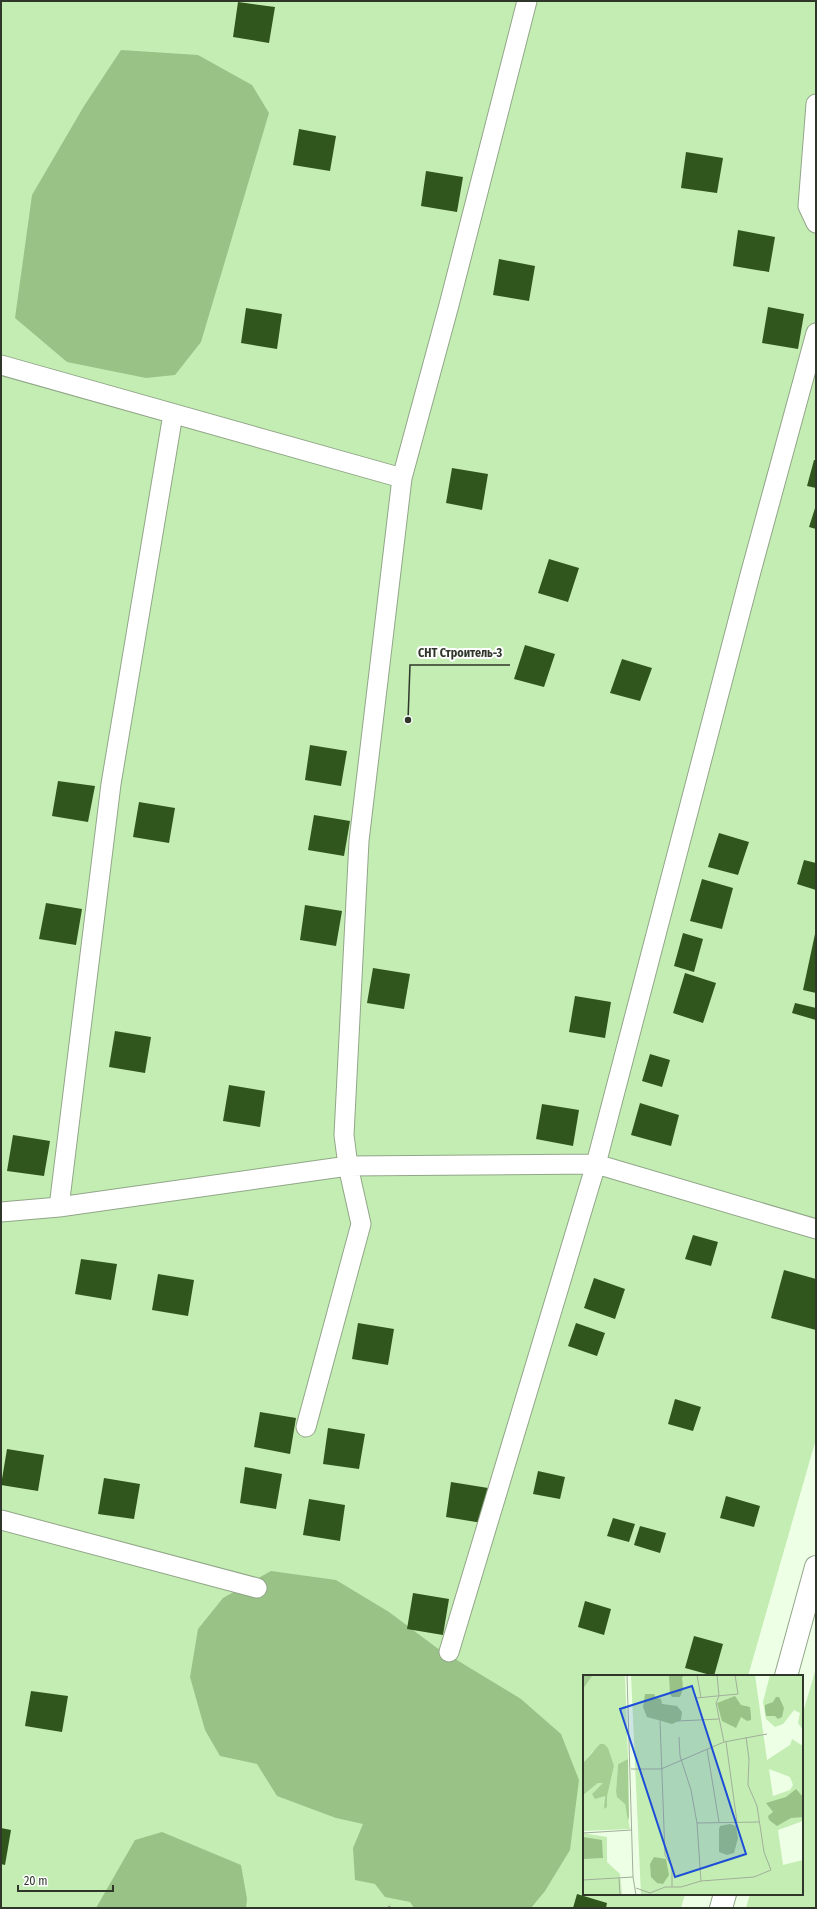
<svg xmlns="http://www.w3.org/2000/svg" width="817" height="1909" font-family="'Fira Sans Condensed',sans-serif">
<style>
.green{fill:#c4edb3}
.water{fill:#98c286}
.building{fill:#30551d}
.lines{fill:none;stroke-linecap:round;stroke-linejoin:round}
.service-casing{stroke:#91a688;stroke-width:21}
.minor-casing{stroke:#91a688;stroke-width:24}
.path{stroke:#94a28e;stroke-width:2.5;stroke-dasharray:2 2;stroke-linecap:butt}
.service{stroke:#fff;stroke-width:19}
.minor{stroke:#fff;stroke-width:22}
.inset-road{fill:none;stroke:#a1af9a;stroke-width:1}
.view{fill:#1d4ed8;fill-opacity:0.15;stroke:#1d4ed8;stroke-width:2}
.inset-edge{fill:none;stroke:#2e372a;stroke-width:2}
.leader{fill:none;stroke:#2e372a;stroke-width:1.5}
.callout-dot{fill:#2e372a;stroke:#fff;stroke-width:1.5}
.callout-label{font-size:12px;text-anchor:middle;font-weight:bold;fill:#2e372a;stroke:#fff;stroke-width:4;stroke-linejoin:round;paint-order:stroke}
</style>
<rect width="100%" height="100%" fill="#edffe5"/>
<path class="green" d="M 1,1 L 816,1 L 816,1439 L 748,1676 L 584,1676 L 584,1894 L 685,1894 L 681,1908 L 1,1908 Z
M 816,1668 L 816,1908 L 746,1908 L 750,1894 L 802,1894 L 802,1716 Z"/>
<path class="water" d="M 121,50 L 198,55 L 252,85 L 269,113 L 201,342 L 175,375 L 146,378 L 67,362 L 15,318 L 32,195 L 84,106 Z
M 271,1571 L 336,1580 L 389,1612 L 437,1648 L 521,1699 L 561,1734 L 579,1780 L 570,1850 L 545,1891 L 531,1908 L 414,1908 L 410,1902 L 385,1897 L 375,1884 L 355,1880 L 353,1848 L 363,1824 L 336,1818 L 277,1796 L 257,1764 L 220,1756 L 205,1730 L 190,1677 L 198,1629 L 223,1598 Z
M 162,1832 L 241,1865 L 247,1899 L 246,1908 L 96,1908 L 135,1840 Z"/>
<path class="building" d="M 238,2 L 275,7 L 269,43 L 233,37 Z
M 299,129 L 336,136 L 330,171 L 293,165 Z
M 686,152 L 723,158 L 717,193 L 681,188 Z
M 426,171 L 463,177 L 457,212 L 421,206 Z
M 738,230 L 775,237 L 769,272 L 733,266 Z
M 499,259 L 535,266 L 529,301 L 493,295 Z
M 768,307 L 804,314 L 798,349 L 762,343 Z
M 246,308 L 282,314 L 277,349 L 241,343 Z
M 814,460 L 816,460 L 816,488 L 807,486 Z
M 452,468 L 488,474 L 482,510 L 446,503 Z
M 816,505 L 816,529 L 809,527 Z
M 549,559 L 579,568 L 568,602 L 538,593 Z
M 525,645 L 555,654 L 544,687 L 514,679 Z
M 622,659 L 652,668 L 640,701 L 610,693 Z
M 310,745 L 347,751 L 341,786 L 305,780 Z
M 58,781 L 95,786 L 88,822 L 52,816 Z
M 139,802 L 175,808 L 169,843 L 133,837 Z
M 314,815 L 350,821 L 344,856 L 308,850 Z
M 719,833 L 749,842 L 738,875 L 708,867 Z
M 804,860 L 816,863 L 816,890 L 797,884 Z
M 702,879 L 733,888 L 722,929 L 690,921 Z
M 46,903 L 82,909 L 76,945 L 39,939 Z
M 305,905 L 342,911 L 336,946 L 300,940 Z
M 683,933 L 703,939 L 694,972 L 674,966 Z
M 815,934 L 816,934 L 816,993 L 803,990 Z
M 373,968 L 410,974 L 404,1009 L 367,1003 Z
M 685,973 L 716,983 L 703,1023 L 673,1013 Z
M 575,996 L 611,1002 L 605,1038 L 569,1032 Z
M 795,1003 L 816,1008 L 816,1020 L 792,1013 Z
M 115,1031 L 151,1037 L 145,1073 L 109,1067 Z
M 650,1054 L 670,1060 L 662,1087 L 642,1081 Z
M 229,1085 L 265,1091 L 260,1127 L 223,1121 Z
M 640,1103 L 679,1115 L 671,1146 L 631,1135 Z
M 542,1104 L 579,1110 L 573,1146 L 536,1139 Z
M 13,1135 L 50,1141 L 44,1176 L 7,1171 Z
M 693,1235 L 718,1242 L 711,1266 L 685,1259 Z
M 81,1259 L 117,1264 L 111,1300 L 75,1294 Z
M 784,1270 L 816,1279 L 816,1330 L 771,1318 Z
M 158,1274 L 194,1280 L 188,1316 L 152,1310 Z
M 594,1278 L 625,1289 L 615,1319 L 584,1308 Z
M 358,1323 L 394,1329 L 388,1365 L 352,1359 Z
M 576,1323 L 605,1333 L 597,1356 L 568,1346 Z
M 675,1399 L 701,1407 L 693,1431 L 668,1424 Z
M 260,1412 L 296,1418 L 290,1454 L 254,1447 Z
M 328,1428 L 365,1434 L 359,1469 L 323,1464 Z
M 7,1449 L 44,1455 L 38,1491 L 1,1485 Z
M 245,1467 L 282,1474 L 276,1509 L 240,1503 Z
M 538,1471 L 565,1477 L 560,1499 L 533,1494 Z
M 104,1478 L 140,1484 L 134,1519 L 98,1514 Z
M 451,1482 L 488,1488 L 482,1523 L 446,1517 Z
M 726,1496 L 760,1506 L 754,1527 L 720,1518 Z
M 309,1499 L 345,1505 L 340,1541 L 303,1535 Z
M 613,1518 L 635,1524 L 629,1542 L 607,1536 Z
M 640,1526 L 666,1533 L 660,1553 L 634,1545 Z
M 413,1593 L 449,1599 L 443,1635 L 407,1629 Z
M 585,1601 L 611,1609 L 604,1635 L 578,1627 Z
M 694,1636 L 723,1644 L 714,1676 L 685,1668 Z
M 31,1691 L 68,1696 L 62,1732 L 25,1726 Z
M 1,1828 L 11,1830 L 5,1865 L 1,1864 Z
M 577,1894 L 607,1903 L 606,1908 L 573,1908 Z"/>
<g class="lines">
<g class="service-casing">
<path id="service" d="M 816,104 L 808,206 L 816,223
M 1,365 L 402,478
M 59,1207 L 111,784 L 173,414
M 1,1212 L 59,1207 L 348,1166 L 596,1164 L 816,1229
M 306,1427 L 361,1224 L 348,1166 L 344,1135 L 359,841 L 402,478 L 449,305 L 527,1
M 1,1520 L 257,1588
M 449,1652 L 596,1164 L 750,575 L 816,333"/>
</g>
<g class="minor-casing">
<path id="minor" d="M 786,1676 L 816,1567
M 721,1908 L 725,1894"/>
</g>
<path class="path" d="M 389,1908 L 390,1904"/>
<use href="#service" class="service"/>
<use href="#minor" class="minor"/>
</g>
<g transform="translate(583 1675)">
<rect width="220" height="220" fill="#edffe5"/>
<path d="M 10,0 L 42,0 L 45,84 L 35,89 L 33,116 L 42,128 L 47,154 L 0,156 L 0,119 L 15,108 L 21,108 L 22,121 L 19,133 L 31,91 L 10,76 L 0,88 L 0,14 ZM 48,0 L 172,0 L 184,85 L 207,70 L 209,64 L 220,71 L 220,146 L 195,155 L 200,190 L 220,185 L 220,220 L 58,220 ZM 186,94 L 207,102 L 210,110 L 207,115 L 190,121 ZM 187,0 L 220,0 L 220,55 L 215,48 L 217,38 L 211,35 L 200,49 L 192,52 L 183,44 L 180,27 ZM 0,158 L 24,162 L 24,187 L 37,199 L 39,220 L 0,220 Z" fill="#c4edb3" fill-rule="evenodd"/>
<path d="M 0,0 L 10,0 L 0,14 ZM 17,69 L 21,69 L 25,73 L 31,91 L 24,121 L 24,132 L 21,134 L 22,121 L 12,124 L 9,119 L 20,108 L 15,108 L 0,120 L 0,88 ZM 45,84 L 46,142 L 45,146 L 42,129 L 34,122 L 33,116 L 35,89 Z" fill="#a5cf92"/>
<path d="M 86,0 L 103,0 L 99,2 L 100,14 L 97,22 L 89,22 L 87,19 ZM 62,19 L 71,19 L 73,23 L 78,24 L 79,29 L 94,31 L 99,37 L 98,45 L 89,49 L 64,42 L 60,32 ZM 152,21 L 158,30 L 167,32 L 168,41 L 168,45 L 164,46 L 158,42 L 153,53 L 139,46 L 134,28 ZM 193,22 L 196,22 L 201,33 L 199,42 L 195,44 L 192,41 L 183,41 L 182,34 L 182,30 L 190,27 ZM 213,114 L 220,122 L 220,142 L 208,143 L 194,151 L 186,145 L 185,141 L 190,137 L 183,128 L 203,122 ZM 147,149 L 153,151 L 155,163 L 151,178 L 144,180 L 136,177 L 136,154 L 137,151 ZM 0,162 L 19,165 L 20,183 L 0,184 ZM 71,182 L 83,184 L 86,200 L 80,209 L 74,208 L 68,202 L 67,189 Z" fill="#98c286"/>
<path class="inset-road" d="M 44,0 L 50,202 L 53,220M 114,0 L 118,23M 134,0 L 136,21 L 133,28 L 141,67M 113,23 L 155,19 L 152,0M 77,46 L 82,180 L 89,192 L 89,212M 95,46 L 136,44M 96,62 L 97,81 L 108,115 L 114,148 L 118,206M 143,67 L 154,147M 124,74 L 136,147M 48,94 L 78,94 L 141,67 L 184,59M 114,148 L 177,147M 0,158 L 49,155M 36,203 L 37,220M 0,205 L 50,202M 53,213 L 67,218 L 82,212 L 98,212 L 118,206 L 171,202 L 188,195 L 181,177 L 174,131 L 165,110 L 166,84 L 163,62"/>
<path class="view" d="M 109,11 L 163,179 L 92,202 L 37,34 Z"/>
<rect width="220" height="220" class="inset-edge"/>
</g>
<path class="leader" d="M408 720L410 665H510"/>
<circle class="callout-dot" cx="408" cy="720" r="4"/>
<g class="callout-label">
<text x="460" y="657">СНТ Строитель-3</text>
</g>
<rect width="817" height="1909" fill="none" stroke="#2e372a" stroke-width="4"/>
<path d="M18 1885v6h95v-6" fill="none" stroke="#2e372a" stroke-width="2"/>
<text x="24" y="1885" font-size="12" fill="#2e372a" stroke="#ffffff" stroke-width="3" paint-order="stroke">20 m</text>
</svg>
